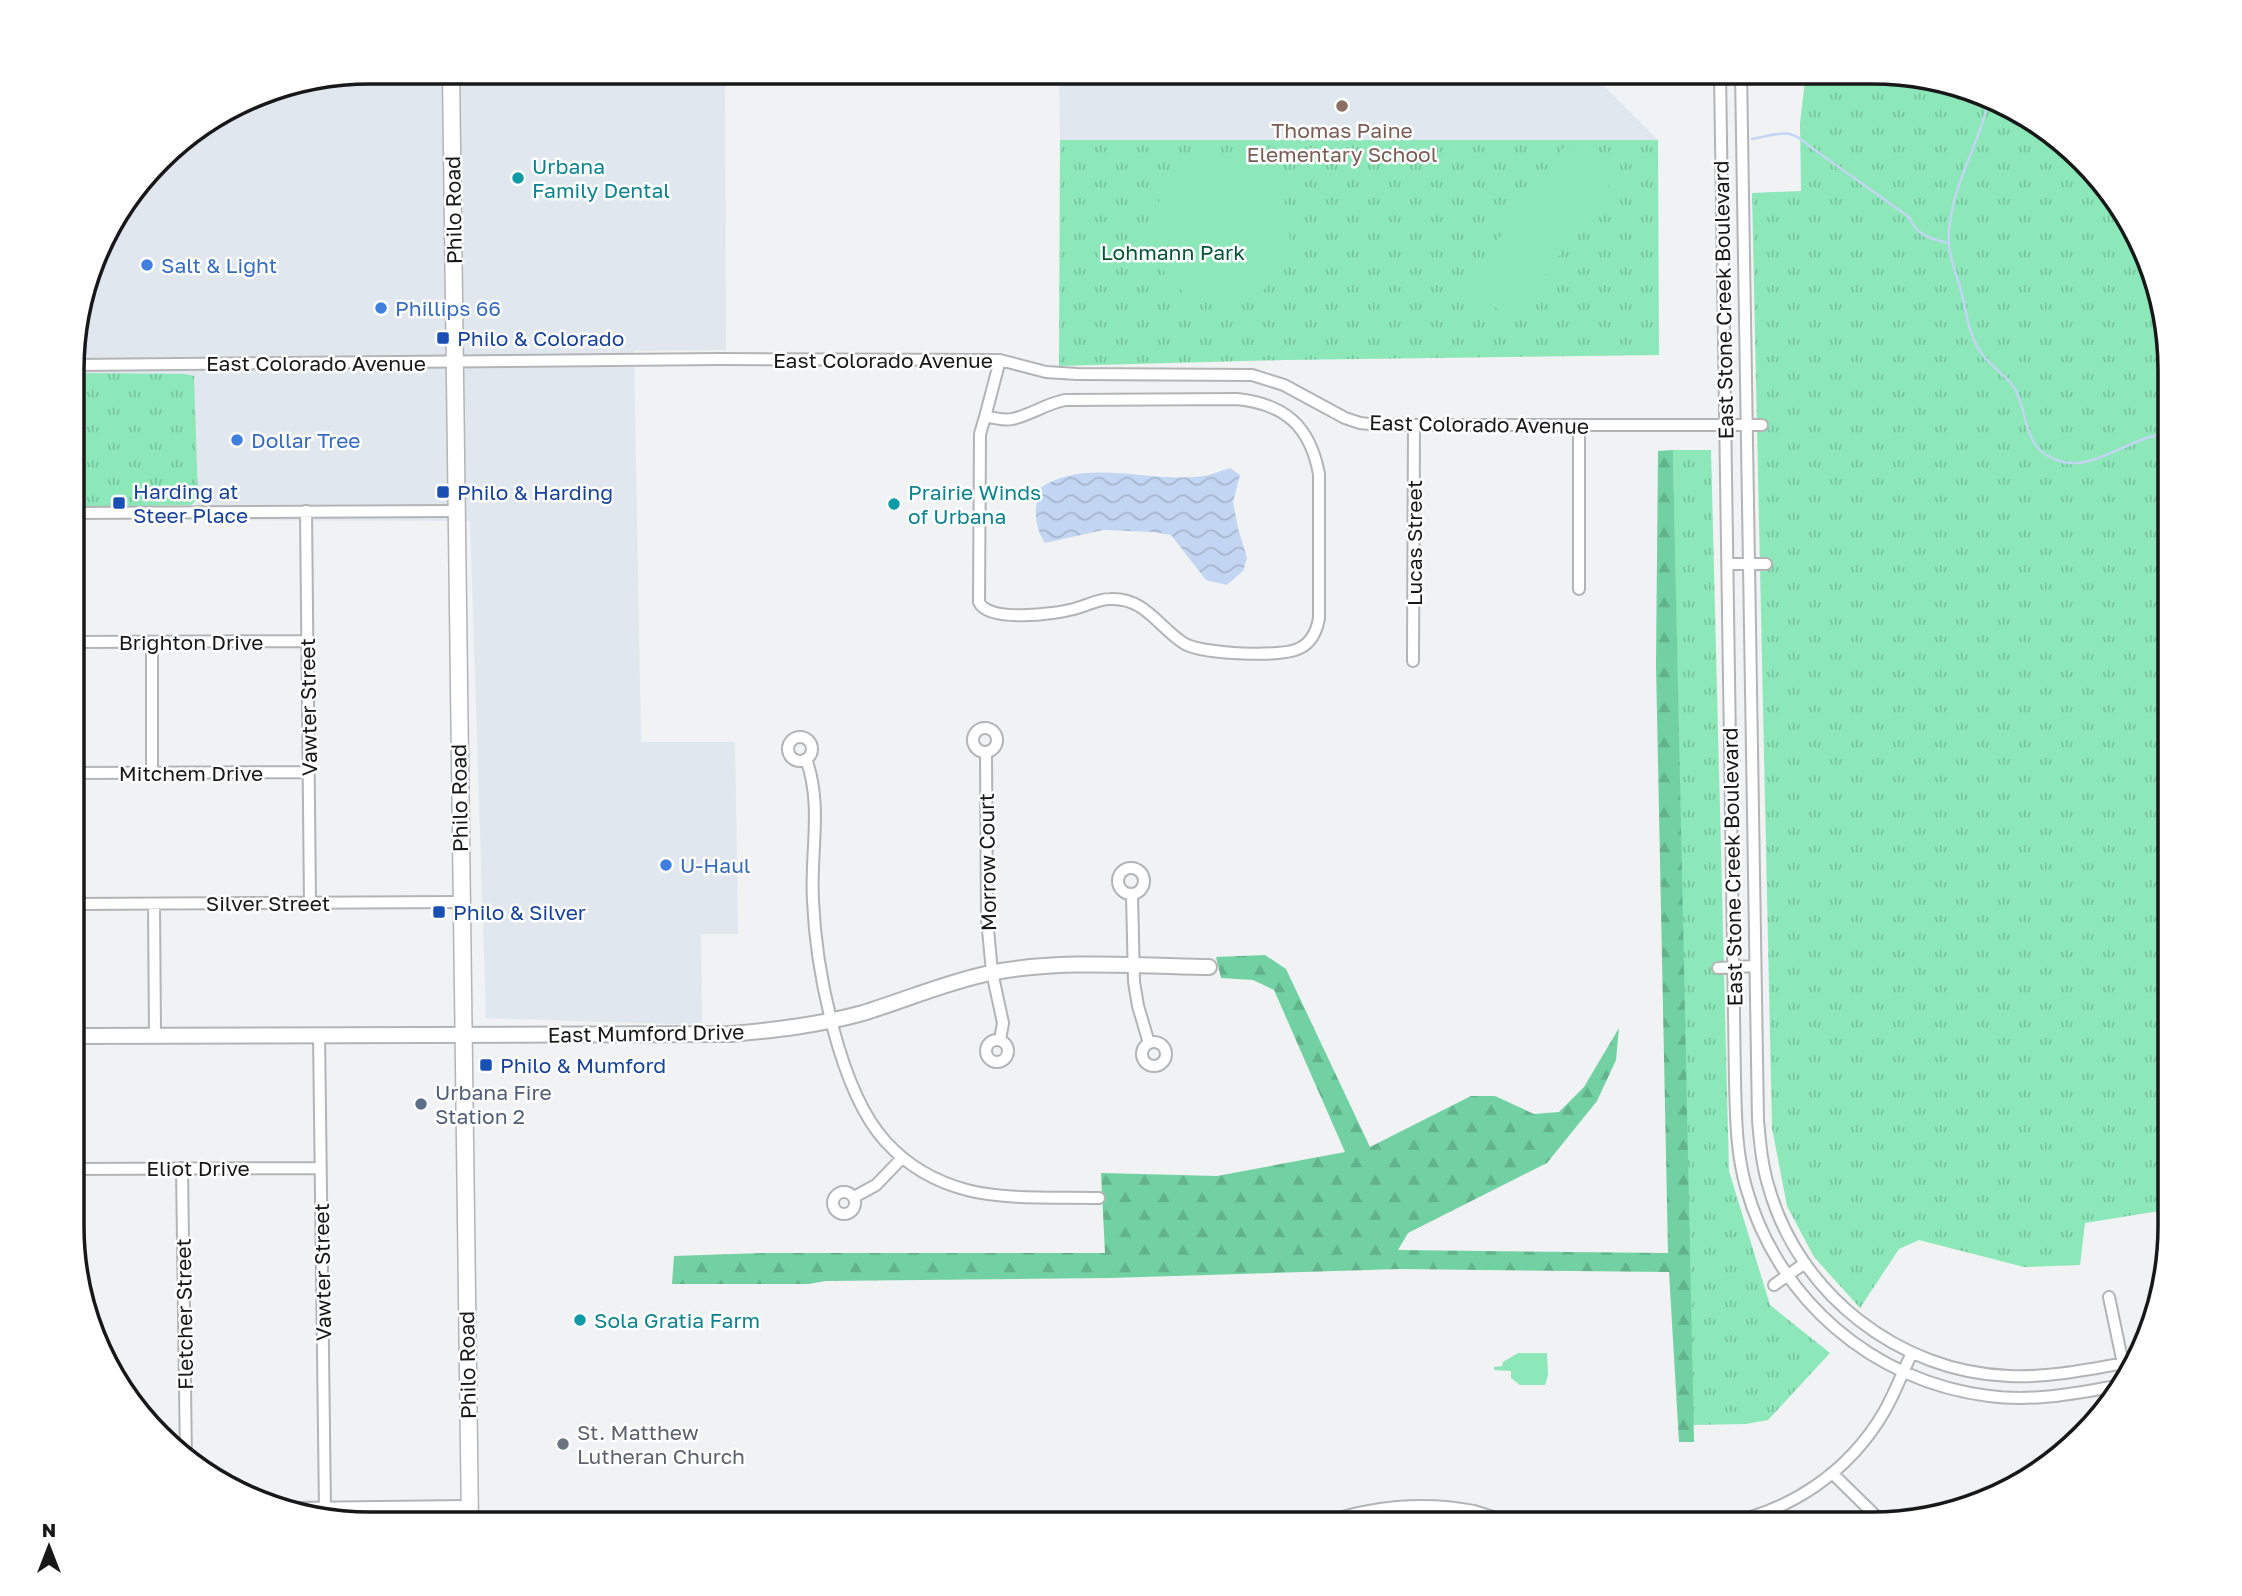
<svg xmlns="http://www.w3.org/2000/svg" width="2242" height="1596" font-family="'Golos Text',sans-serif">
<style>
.built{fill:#e0e7ee}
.grass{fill:url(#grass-tufts)}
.forest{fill:url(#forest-firs)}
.pitch{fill:#8ce7b9}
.water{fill:url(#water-waves)}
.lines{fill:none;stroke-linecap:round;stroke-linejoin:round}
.stream{stroke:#c2d5f2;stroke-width:2.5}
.minor-casing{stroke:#b3b4b5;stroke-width:14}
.tertiary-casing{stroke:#b3b4b5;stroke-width:18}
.secondary-casing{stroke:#b3b4b5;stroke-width:19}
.minor{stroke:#fff;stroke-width:10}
.tertiary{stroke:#fff;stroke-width:14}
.secondary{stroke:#fff;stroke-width:16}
.education-dot{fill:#8d6e63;stroke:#fff;stroke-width:2.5}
.culture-dot{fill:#0f9aa8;stroke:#fff;stroke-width:2.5}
.shop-dot{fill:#3f7fe0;stroke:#fff;stroke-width:2.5}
.transit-dot{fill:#1a4fb4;stroke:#fff;stroke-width:2.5}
.service-dot{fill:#5c6f8a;stroke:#fff;stroke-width:2.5}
.worship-dot{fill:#6b7280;stroke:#fff;stroke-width:2.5}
.labels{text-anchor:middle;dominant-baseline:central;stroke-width:5;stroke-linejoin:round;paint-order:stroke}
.education-label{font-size:21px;fill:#785e54;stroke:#fff}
.culture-label{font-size:21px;fill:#0d838f;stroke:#fff;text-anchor:start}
.street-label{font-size:21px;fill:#181819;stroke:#fff}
.park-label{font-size:21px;fill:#065537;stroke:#fff}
.shop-label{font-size:21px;fill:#366cbe;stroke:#fff;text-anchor:start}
.transit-label{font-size:21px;fill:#164399;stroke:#fff;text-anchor:start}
.service-label{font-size:21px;fill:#4e5e75;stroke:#fff;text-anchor:start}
.worship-label{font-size:21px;fill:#5b616d;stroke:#fff;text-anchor:start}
.rim{fill:none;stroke:#181819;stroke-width:3.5}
</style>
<defs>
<pattern id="grass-tufts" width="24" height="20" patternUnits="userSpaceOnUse" patternTransform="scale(1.75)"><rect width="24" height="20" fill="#8ce7b9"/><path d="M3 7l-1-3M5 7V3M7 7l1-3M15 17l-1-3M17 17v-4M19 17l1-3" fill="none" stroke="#78c59e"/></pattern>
<pattern id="forest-firs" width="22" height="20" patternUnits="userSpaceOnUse" patternTransform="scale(1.75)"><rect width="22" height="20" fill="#72d1a2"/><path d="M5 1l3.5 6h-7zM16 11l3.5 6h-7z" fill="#62b38b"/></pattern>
<pattern id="water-waves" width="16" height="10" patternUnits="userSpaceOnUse" patternTransform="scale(1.75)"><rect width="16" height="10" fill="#c2d5f2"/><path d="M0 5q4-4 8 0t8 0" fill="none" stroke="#a6b6cf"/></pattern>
</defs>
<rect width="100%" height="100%" fill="#f0f2f3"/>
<path class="built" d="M 370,72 L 725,72 L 726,350 L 634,351 L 641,742 L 735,742 L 738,934 L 701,934 L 702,1025 L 486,1018 L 470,521 L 196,520 L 193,376 L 74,379 L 74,331 L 103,238 L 159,163 L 172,163 L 173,146 L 256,94 Z
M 1059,72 L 1590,72 L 1658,140 L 1060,140 Z"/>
<path class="grass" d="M 1806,72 L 1891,72 L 1969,88 L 2054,134 L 2140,238 L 2170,351 L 2170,1235 L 2165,1210 L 2085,1223 L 2080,1265 L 2024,1267 L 1919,1240 L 1899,1249 L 1860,1308 L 1814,1257 L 1787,1206 L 1772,1128 L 1752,193 L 1801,191 L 1800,123 Z
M 1060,140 L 1658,140 L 1659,355 L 1286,360 L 1059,366 Z
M 74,373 L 185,374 L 194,376 L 198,499 L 191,505 L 74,507 Z
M 1673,450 L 1711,450 L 1729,1171 L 1770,1305 L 1830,1353 L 1768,1420 L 1746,1424 L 1692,1425 Z"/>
<path class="forest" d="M 1673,450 L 1694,1442 L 1679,1442 L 1669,1272 L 1400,1269 L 1110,1278 L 825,1281 L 809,1284 L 672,1284 L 674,1256 L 763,1253 L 1105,1253 L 1101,1173 L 1217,1176 L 1345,1152 L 1274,990 L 1253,980 L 1221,978 L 1216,957 L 1265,955 L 1286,969 L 1370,1147 L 1471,1096 L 1495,1096 L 1534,1114 L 1559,1112 L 1584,1087 L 1619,1028 L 1616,1060 L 1597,1101 L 1547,1163 L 1408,1233 L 1398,1250 L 1668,1253 L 1656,665 L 1658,451 Z"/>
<path class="pitch" d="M 1565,145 L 1614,179 L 1513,320 L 1465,286 Z
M 1220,156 C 1266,160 1286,181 1289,226 C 1290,240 1291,256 1283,268 C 1259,310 1196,317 1167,276 C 1158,265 1157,249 1156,236 C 1153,187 1173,165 1220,156 Z
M 1518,1353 L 1547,1353 L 1548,1375 L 1545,1385 L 1520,1385 L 1511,1378 L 1511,1371 L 1494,1370 L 1494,1367 L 1502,1366 L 1503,1362 Z"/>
<path class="water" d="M 1230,468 L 1240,475 L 1233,502 L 1238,528 L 1247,558 L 1243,571 L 1227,585 L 1206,580 L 1171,535 L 1154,532 L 1103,530 L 1045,543 C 1033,524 1035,509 1039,489 C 1086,455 1155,486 1209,475 C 1216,473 1223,470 1230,468 Z"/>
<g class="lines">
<path class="stream" d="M 1989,99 C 1980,143 1952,185 1949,231 C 1947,251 1954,268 1960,287 C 1966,307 1967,329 1978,348 C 1987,366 2007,373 2016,391 C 2030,420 2022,451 2063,462 C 2093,469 2125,442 2154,436 C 2159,436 2165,436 2170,436
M 1752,139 C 1781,134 1788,126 1812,148 L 1909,217 C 1917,236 1929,238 1948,243"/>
<g class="minor-casing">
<path id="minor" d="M 1720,72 L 1735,1081 C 1736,1117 1736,1152 1746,1187 C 1777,1299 1873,1382 1989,1396 C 2034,1402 2078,1393 2122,1385
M 1741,72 L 1758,1120 C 1760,1143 1762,1166 1769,1188 C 1799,1294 1899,1372 2009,1376 C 2051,1378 2095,1368 2136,1361
M 74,365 L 720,359 L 1000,360 L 1046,372 L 1077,374 L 1252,375 L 1284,385 L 1345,418 L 1360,423 L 1379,425 L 1762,425
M 1237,399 C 1285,404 1310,426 1319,474 L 1319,618 C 1317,630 1312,642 1300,648 C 1282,658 1204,654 1185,644 C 1159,628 1145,597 1110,599 C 1098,599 1086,606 1074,609 C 1055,614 988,623 979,602 L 980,434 L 985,417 C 995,417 1002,421 1012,419 C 1031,415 1045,404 1065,400 Z
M 985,417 L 1000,360
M 1579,425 L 1579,589
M 306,511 L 310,903
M 74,513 L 456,511
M 1728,564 L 1766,564
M 74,642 L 307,641
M 152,642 L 152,773
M 1413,661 L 1414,425
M973 740a12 12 0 1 1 24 0a12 12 0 1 1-24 0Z
M788 749a12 12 0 1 1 24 0a12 12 0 1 1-24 0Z
M 986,752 L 987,919 L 992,972 L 1003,1023 L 1000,1040
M 806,759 C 823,805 810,853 813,901 C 816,969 839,1091 886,1142 C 908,1166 936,1182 967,1190 C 1003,1200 1061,1197 1099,1198
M 74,773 L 309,772
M1118 881a13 13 0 1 1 26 0a13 13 0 1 1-26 0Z
M 1132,894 L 1134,982 L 1138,1006 L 1149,1043
M 74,904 L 462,902
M 154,904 L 155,1036
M 1718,968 L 1754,966
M 319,1034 L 325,1510
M986 1051a11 11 0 1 1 22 0a11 11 0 1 1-22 0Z
M1142 1054a12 12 0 1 1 24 0a12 12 0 1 1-24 0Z
M 182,1168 L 186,1460
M 74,1169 L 321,1168
M833 1203a11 11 0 1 1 22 0a11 11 0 1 1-22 0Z
M 854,1197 L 876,1185 L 902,1158
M 1774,1285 L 1805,1263
M 2109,1297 L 2126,1378
M 1832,1473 L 1882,1522
M 1322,1524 C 1368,1506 1425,1501 1474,1511 C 1488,1515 1502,1521 1516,1524
M 1720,1524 C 1789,1513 1849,1472 1884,1412 C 1895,1393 1902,1373 1912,1353"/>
</g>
<g class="tertiary-casing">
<path id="tertiary" d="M 74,1036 L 731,1034 C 776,1030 819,1025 863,1013 C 905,1000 947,982 990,973 C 1060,959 1138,966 1209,967
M 291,1510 L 469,1508"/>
</g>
<g class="secondary-casing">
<path id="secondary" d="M 451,72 L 470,1524"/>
</g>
<use href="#minor" class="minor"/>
<use href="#tertiary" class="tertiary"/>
<use href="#secondary" class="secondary"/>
</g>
<circle class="education-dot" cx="1342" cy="106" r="7"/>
<g class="culture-dot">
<circle cx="518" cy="178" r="7"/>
<circle cx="894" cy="504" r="7"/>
<circle cx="580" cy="1320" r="7"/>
</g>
<g class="shop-dot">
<circle cx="147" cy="265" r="7"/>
<circle cx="381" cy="308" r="7"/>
<circle cx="237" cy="440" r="7"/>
<circle cx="666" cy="865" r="7"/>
</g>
<g class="transit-dot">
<rect x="436" y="331" width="14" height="14" rx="3.5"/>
<rect x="436" y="485" width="14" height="14" rx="3.5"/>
<rect x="112" y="496" width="14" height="14" rx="3.5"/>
<rect x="432" y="905" width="14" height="14" rx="3.5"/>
<rect x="479" y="1058" width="14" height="14" rx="3.5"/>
</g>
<circle class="service-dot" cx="421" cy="1104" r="7"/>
<circle class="worship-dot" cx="563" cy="1444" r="7"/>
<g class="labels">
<g class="education-label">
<text x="1342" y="130">Thomas Paine<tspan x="1342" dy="24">Elementary School</tspan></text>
</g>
<g class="culture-label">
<text x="532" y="166">Urbana<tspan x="532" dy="24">Family Dental</tspan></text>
<text x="908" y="492">Prairie Winds<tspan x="908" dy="24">of Urbana</tspan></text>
<text x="594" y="1320">Sola Gratia Farm</text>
</g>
<g class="street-label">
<text transform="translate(453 210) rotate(-91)">Philo Road</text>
<text transform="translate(1723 300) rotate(-91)">East Stone Creek Boulevard</text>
<text x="883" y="360">East Colorado Avenue</text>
<text x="316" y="363">East Colorado Avenue</text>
<text transform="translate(1479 424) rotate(1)">East Colorado Avenue</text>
<text transform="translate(1414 543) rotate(-90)">Lucas Street</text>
<text x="191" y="642">Brighton Drive</text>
<text transform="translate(308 707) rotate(-91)">Vawter Street</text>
<text x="191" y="773">Mitchem Drive</text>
<text transform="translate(459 798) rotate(-91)">Philo Road</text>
<text transform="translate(987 862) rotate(-91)">Morrow Court</text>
<text transform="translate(1732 867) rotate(-91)">East Stone Creek Boulevard</text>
<text x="268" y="903">Silver Street</text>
<text transform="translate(646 1033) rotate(-1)">East Mumford Drive</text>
<text x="198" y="1168">Eliot Drive</text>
<text transform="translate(322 1272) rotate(-91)">Vawter Street</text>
<text transform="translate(184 1314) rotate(-91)">Fletcher Street</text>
<text transform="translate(467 1365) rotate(-91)">Philo Road</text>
</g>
<g class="park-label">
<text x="1173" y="252">Lohmann Park</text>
</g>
<g class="shop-label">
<text x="161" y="265">Salt &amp; Light</text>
<text x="395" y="308">Phillips 66</text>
<text x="251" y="440">Dollar Tree</text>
<text x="680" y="865">U-Haul</text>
</g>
<g class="transit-label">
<text x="457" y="338">Philo &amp; Colorado</text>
<text x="133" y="491">Harding at<tspan x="133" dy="24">Steer Place</tspan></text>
<text x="457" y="492">Philo &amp; Harding</text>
<text x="453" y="912">Philo &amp; Silver</text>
<text x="500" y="1065">Philo &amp; Mumford</text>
</g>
<g class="service-label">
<text x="435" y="1092">Urbana Fire<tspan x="435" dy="24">Station 2</tspan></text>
</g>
<g class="worship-label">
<text x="577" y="1432">St. Matthew<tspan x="577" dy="24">Lutheran Church</tspan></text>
</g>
</g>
<path d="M0 0H2242V1596H0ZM370 84H1872A286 286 0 0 1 2158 370V1226A286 286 0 0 1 1872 1512H370A286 286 0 0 1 84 1226V370A286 286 0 0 1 370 84Z" fill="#fff" fill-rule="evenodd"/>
<path class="rim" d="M370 84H1872A286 286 0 0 1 2158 370V1226A286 286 0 0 1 1872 1512H370A286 286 0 0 1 84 1226V370A286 286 0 0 1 370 84Z"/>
<g transform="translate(49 1547)" stroke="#ffffff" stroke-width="5" paint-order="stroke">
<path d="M0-5L12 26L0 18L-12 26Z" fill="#181819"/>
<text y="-10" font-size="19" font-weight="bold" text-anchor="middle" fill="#181819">N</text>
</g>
</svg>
